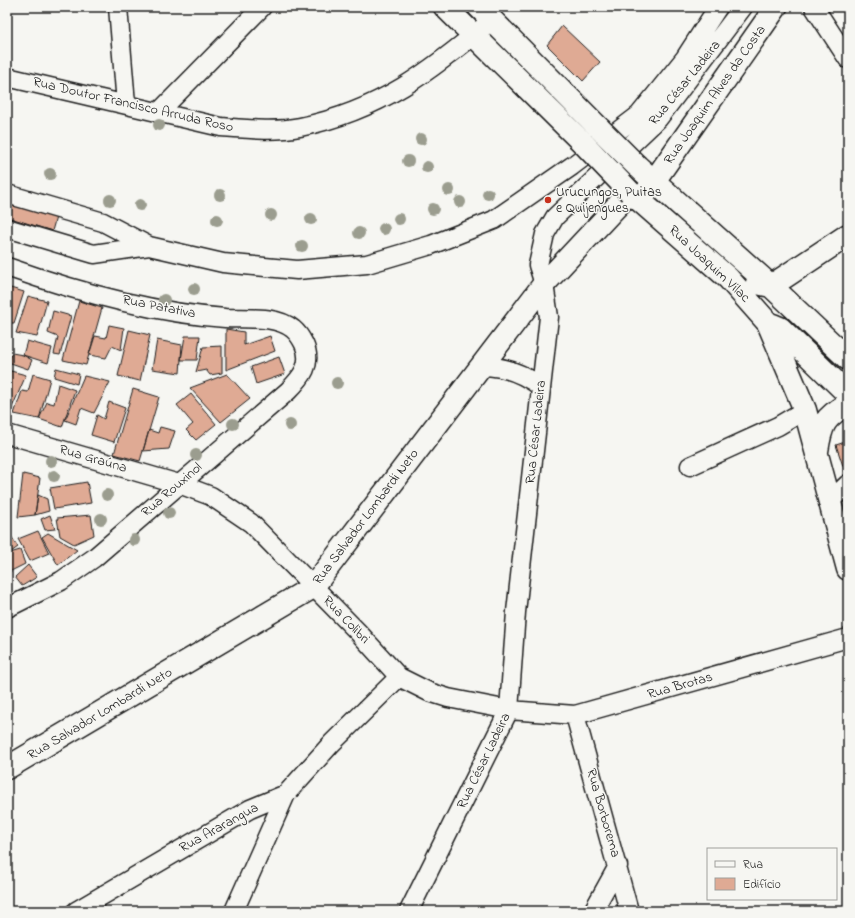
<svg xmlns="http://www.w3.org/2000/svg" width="855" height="918" font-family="'Indie Flower',sans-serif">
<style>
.building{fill:#dfaa94;stroke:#1c1c1c}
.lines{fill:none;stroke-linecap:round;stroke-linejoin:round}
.minor-casing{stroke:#1c1c1c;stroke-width:21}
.major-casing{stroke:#1c1c1c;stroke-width:25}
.minor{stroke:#f6f6f2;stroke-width:18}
.major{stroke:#f6f6f2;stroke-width:22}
.major-bridge-casing{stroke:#1c1c1c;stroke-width:25;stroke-linecap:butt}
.major-bridge{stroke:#f6f6f2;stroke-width:22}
.tree{fill:#9b9d8f}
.poi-dot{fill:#c8321e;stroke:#f6f6f2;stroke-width:1.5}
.labels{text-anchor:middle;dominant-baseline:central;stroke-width:3;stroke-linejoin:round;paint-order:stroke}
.street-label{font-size:14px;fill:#1c1c1c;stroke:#f6f6f2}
.poi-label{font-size:14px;fill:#1c1c1c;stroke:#f6f6f2;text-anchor:start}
</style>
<rect width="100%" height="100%" fill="#f6f6f2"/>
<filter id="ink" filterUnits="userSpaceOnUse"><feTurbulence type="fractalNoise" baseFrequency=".025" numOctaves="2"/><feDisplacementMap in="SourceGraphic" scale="8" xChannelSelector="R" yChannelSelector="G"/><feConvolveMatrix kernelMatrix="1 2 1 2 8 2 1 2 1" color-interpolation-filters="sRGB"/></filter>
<g filter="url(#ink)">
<path class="building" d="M 562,26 L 600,62 L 583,81 L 547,45 Z
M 7,202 L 56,217 L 52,231 L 7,217 Z
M 7,287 L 24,292 L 14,323 L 7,323 Z
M 28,296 L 47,301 L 37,337 L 16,333 Z
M 79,301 L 102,308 L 86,365 L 63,360 Z
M 53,311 L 71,316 L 60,355 L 54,354 L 58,337 L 48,333 Z
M 109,325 L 124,328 L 121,350 L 112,346 L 106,358 L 89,355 L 95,336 L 106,338 Z
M 226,329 L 244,332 L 244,345 L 270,336 L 275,351 L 226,370 Z
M 129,330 L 150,335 L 140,381 L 118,376 Z
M 185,336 L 200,336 L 197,360 L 181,360 Z
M 157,340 L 182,345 L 180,373 L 152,369 Z
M 27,341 L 52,348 L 48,363 L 23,355 Z
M 222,346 L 222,373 L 210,375 L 206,370 L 196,372 L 203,347 Z
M 12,353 L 23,355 L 32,360 L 28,369 L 8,362 Z
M 279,357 L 285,374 L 256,384 L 251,367 Z
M 56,368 L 79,374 L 77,384 L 54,377 Z
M 7,370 L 26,375 L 14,403 L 7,401 Z
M 33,374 L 50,379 L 39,419 L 14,414 L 22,391 L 28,392 Z
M 227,374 L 250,399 L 221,422 L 190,388 Z
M 84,376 L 110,382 L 94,413 L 81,408 L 76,424 L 65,420 Z
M 58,384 L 75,390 L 62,427 L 39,419 L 47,402 L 54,404 Z
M 133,389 L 159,397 L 140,461 L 114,454 Z
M 191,394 L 216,424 L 196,440 L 186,430 L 193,424 L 177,405 Z
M 7,401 L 14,403 L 8,418 L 7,417 Z
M 109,402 L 125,408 L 114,442 L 91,435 L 97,415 L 104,419 Z
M 160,427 L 175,431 L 169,449 L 143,451 L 149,430 L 158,433 Z
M 848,441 L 848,481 L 836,445 Z
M 23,474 L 40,478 L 35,515 L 18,517 Z
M 87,482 L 91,503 L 54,509 L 50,488 Z
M 38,495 L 47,499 L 49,511 L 35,515 Z
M 50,515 L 55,529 L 45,530 L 41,519 Z
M 91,515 L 94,535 L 74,544 L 60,536 L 57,518 Z
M 38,531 L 49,553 L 30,561 L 18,539 Z
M 48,533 L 77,550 L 58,565 L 42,537 Z
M 11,536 L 18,547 L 8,554 L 7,538 Z
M 20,550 L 25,564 L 7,573 L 7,554 Z
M 28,565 L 37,577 L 22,586 L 15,577 Z"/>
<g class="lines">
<g class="minor-casing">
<path id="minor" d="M 118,7 L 126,104
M 814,7 L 848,59
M 7,77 L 221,127 C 247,129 275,132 300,127 C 380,111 431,71 492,20
M 158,113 L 262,7
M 7,194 L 103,222 L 149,246 L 223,263 L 297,270 L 367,264 L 431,245 L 494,220 L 572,166 L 639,115 L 685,58 L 718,7
M 7,228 L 94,254 L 149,246
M 7,267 C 75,291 153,313 225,318 C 247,319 275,315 293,329 C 299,334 301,338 304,344 C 313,364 302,377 288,391 L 94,558 L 61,581 L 7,608
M 481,366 C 504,366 523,373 541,387
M 7,434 L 179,484 L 211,496 L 251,523 L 358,632 L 399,677 L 429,692 L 448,698 L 509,710 L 575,715 L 848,638
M 690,466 L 778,426 L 805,410
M 830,501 L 848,484
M 575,715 L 629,911
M 76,911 L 250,809 L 286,794 L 332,743 L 399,677
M 234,911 L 286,794
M 409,911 L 509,710 L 516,612 L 549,317 L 544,284 L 538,265 L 545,234 L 555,217 L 658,119 L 743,7
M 593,911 L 618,866"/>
</g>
<g class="major-casing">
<path id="major" d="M 445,7 L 583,143
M 479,7 L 600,129
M 637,166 L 771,286 L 848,359
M 645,194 L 776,7
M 757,283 L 771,286 L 848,235
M 773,325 L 780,328 L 848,394
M 817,451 C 821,425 824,417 848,404
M 7,768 L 313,587 L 544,284 L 630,192 L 728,278 L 768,323 L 805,410 L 848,569"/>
</g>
<use href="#minor" class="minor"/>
<use href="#major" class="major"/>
<g class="major-bridge-casing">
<path id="major-bridge" d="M 600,129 L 637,166
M 583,143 L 630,192"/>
</g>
<use href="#major-bridge" class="major-bridge"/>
</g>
<g class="tree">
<circle cx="159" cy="125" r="6"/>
<circle cx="421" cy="139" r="6"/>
<circle cx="408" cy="161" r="6"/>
<circle cx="427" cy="167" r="6"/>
<circle cx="50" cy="174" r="6"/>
<circle cx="449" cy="190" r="6"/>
<circle cx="488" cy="194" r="6"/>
<circle cx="220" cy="195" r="6"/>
<circle cx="110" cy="200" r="6"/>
<circle cx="460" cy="202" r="6"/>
<circle cx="140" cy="205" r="6"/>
<circle cx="433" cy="209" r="6"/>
<circle cx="271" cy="215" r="6"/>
<circle cx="311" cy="219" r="6"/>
<circle cx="399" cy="219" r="6"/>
<circle cx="217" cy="220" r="6"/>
<circle cx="384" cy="229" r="6"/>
<circle cx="359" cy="233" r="6"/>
<circle cx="302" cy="246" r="6"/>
<circle cx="194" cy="289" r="6"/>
<circle cx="164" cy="300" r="6"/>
<circle cx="337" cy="383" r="6"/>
<circle cx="233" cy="424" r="6"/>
<circle cx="290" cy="425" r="6"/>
<circle cx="196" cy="455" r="6"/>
<circle cx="51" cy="461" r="6"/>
<circle cx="54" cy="476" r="6"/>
<circle cx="107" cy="495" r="6"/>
<circle cx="169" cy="513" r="6"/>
<circle cx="101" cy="519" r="6"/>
<circle cx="134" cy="540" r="6"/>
</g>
</g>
<circle class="poi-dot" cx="548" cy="200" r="4"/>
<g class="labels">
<g class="street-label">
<text transform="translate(685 83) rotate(-51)">Rua César Ladeira</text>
<text transform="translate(715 95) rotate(-55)">Rua Joaquim Alves da Costa</text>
<text transform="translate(133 105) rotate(13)">Rua Doutor Francisco Arruda Roso</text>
<text transform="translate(709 264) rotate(43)">Rua Joaquim Vilac</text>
<text transform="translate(159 307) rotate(11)">Rua Patativa</text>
<text transform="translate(536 432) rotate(-84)">Rua César Ladeira</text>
<text transform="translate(93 459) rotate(16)">Rua Graúna</text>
<text transform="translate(172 490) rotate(-41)">Rua Rouxinol</text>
<text transform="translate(366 517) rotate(-53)">Rua Salvador Lombardi Neto</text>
<text transform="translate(346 620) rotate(46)">Rua Colibri</text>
<text transform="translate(680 686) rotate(-16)">Rua Brotas</text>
<text transform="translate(100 714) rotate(-31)">Rua Salvador Lombardi Neto</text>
<text transform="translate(484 761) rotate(-64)">Rua César Ladeira</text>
<text transform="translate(603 813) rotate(74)">Rua Borborema</text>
<text transform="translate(219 828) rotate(-29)">Rua Ararangua</text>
</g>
<g class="poi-label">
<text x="556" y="192">Urucungos, Puitas<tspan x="556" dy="16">e Quijengues</tspan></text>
</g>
</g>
<rect width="855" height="918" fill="none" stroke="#f6f6f2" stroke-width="24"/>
<rect x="12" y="12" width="831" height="894" fill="none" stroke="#1c1c1c" stroke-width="1.5" filter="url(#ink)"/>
<rect x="707" y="848" width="130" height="52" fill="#f6f6f2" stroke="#9f9f9c"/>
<rect x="715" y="861" width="20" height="6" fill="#f6f6f2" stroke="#9f9f9c"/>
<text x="743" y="868" font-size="12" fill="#1c1c1c">Rua</text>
<rect x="715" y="878" width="20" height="12" fill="#dfaa94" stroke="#9f9f9c"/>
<text x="743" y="888" font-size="12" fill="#1c1c1c">Edifício</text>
</svg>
